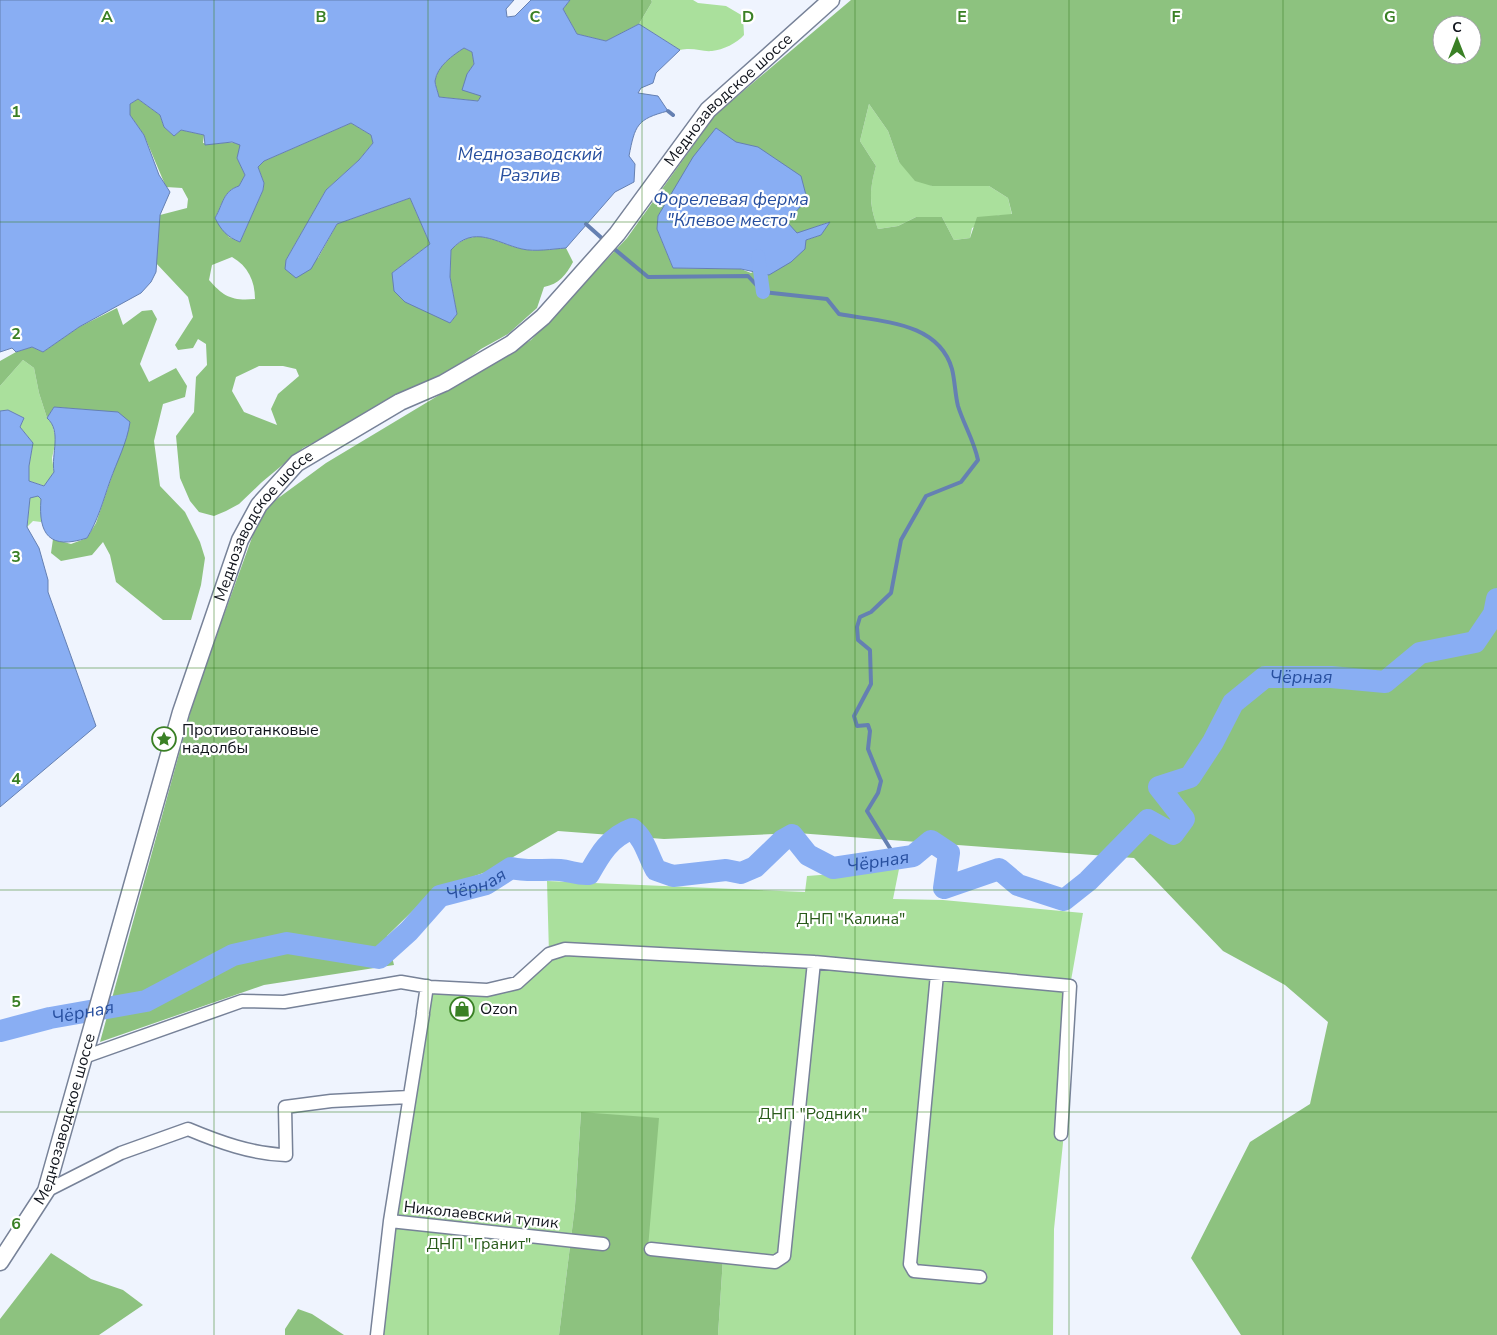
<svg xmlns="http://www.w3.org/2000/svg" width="1497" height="1335" font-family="'Nunito Sans',sans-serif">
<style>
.green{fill:#aae09c}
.forest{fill:#8dc27f;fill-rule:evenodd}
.water{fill:#89aef3;stroke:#6580b2;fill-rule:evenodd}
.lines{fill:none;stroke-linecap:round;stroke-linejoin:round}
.stream{stroke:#6580b2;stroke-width:4}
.canal{stroke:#89aef3;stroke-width:14}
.river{stroke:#89aef3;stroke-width:22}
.minor-casing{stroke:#778298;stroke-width:15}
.major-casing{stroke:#778298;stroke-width:19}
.minor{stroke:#fff;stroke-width:12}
.major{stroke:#fff;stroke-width:16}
.grid{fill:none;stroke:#3a8025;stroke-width:1;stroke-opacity:0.55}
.labels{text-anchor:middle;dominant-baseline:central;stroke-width:4.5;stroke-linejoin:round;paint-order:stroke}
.street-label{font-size:16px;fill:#10141c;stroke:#fff}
.poi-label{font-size:16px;fill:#10141c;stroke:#fff;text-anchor:start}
.park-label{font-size:16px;fill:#285a19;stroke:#fff}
.water-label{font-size:18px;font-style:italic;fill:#274f9f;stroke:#fff}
.grid-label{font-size:16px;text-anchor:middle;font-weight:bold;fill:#3a8025;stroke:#fff;stroke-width:4.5;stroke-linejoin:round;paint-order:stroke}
</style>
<rect width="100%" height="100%" fill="#eff4fe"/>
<path class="green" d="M 651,0 L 693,0 L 698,3 L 726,6 L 743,16 L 744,35 C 737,43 723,50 712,51 C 701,52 694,47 680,50 L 639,24 L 652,2 Z
M 869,104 L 888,131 L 899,162 L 932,186 L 989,186 L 1008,198 L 1012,215 L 999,215 L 972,228 L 970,238 L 954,240 L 942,217 L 916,217 L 898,226 L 878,229 C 869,204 869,191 876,166 L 860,141 Z
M 23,360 L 34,368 L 39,393 L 47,418 L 52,423 L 56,440 L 52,458 L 54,472 L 45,486 L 29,481 L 29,466 L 33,443 L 20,427 L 24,418 L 8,410 L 0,411 L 0,386 Z
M 38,496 L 41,499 L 41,522 L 33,521 L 27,527 L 30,497 Z
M 899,869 L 893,899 L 943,900 L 1083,913 L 1070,986 L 1063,1143 L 1054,1229 L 1053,1335 L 718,1335 L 723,1258 L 648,1249 L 581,1112 L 575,1206 L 559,1335 L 377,1335 L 427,986 L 517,983 L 549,954 L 547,881 L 805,892 L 807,876 Z"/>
<path class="forest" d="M 570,0 L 651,0 L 652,2 L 639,24 L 606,41 L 577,34 L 563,9 Z
M 851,0 L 1497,0 L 1497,1335 L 1241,1335 L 1191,1258 L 1250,1142 L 1310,1104 L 1328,1022 L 1285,985 L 1223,951 L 1134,858 L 797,833 L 664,839 L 558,831 L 489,871 L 434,890 L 387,936 L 394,965 L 264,985 L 100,1042 L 196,692 L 262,510 L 326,463 L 531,340 L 627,238 L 715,115 ZM 1442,25 L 1472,25 L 1472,55 L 1442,55 ZM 869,104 L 888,131 L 899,162 L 915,181 L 932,186 L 989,186 L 1008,198 L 1012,214 L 977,217 L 970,238 L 954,240 L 942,217 L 916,217 L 898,226 L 878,229 C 869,204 869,192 876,166 L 860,141 ZM 716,128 L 807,199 L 787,222 L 797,234 L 829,222 L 821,235 L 806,240 L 751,273 L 741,269 L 673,268 L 657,229 L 658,216 Z
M 464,48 L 472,52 L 474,64 L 467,74 L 481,96 L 478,101 L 439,97 C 438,92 435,85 435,81 C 437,66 453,55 464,48 Z
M 138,99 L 160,115 L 164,127 L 174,136 L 181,130 L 204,135 L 203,143 C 218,146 227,139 241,145 L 237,158 L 245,175 L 239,186 C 223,191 223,204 215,218 L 229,237 L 240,242 L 263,190 L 264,183 L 258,167 L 264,161 L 351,123 L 371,135 L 373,143 L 359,160 L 326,190 L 286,260 L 318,258 L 337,224 L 410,198 L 430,244 L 392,273 L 450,323 L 457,314 L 450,277 L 451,250 C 475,224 495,243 522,249 C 535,252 552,249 566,248 L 573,262 C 566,275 559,284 544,287 L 537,308 L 508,334 L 481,349 L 452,371 L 400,393 L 366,415 L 303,448 L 262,482 L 239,504 L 226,511 L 214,516 L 199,512 L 190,501 L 180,478 L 176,436 L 194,412 L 196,377 L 207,365 L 206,344 L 198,339 L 193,348 L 178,350 L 175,345 L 193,317 L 188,297 L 155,262 L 160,215 L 187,208 L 188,199 L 182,188 L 166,187 L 144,135 L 130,115 L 130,104 ZM 232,257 C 248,266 255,281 255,299 C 232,301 224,297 209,280 L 212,265 ZM 259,366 L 283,366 L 296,369 L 299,376 L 278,394 L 271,409 L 277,425 L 244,412 L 232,391 L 236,377 Z
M 117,308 L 123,325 L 142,311 L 152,310 L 157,319 L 140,364 L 149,382 L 176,368 L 187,386 L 185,397 L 163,404 L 154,441 L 160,486 L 185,512 L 200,542 L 205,558 L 201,585 L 191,620 L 163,620 L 116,582 L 110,555 L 103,542 L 92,555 L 61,561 L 51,553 L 53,539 L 71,544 L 87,538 L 96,523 L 114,470 L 88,410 L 54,407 L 47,418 L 39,393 L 34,368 L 23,360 L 0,386 L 0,361 L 16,352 L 32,347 L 43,352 L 79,327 Z
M 581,1112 L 659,1118 L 648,1248 L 723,1258 L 718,1335 L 559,1335 L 575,1206 Z
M 51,1253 L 91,1279 L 123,1290 L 143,1305 L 99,1335 L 0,1335 L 0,1319 Z
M 298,1309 L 312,1314 L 344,1335 L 285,1335 L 285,1329 Z"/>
<path class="water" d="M 0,0 L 514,0 L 506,9 L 507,17 L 515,16 L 531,0 L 570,0 L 563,9 L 577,34 L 606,41 L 639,24 L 680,50 L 656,73 L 653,83 L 641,88 L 638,93 L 658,96 L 668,111 C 637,119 635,125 629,156 L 635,164 L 634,182 L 615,192 L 566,248 C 552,249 535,252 522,249 C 496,243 474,224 451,250 L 450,277 L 457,314 L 450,323 L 405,302 L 394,291 L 392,273 L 430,244 L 410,198 L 337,224 L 311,269 L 296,278 L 285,269 L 286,260 L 326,190 L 359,160 L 373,143 L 371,135 L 351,123 L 264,161 L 258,167 L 264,183 L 263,190 L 240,242 C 227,237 221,230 215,218 C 223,204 223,191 239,186 L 245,175 L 237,158 L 240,145 L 232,142 L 205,145 L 204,135 L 181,130 L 174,136 L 164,127 L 160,115 L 138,99 L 130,104 L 130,115 L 144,135 L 159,175 L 170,192 L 160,215 L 156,272 L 151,282 L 141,293 L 79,327 L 43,352 L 32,347 L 16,352 L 12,348 L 0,352 ZM 464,48 L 472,52 L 474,64 L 467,74 L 462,90 L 481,96 L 478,101 L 439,97 C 438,92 435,85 435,81 C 437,66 453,55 464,48 Z
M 716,128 L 736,142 L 758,147 L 801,176 L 807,199 L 787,222 L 797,233 L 830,222 L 821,235 L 806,240 L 805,249 L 791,262 L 769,275 L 741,269 L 673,268 L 657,229 L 658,216 L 693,157 Z
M 54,407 L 118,412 L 130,422 C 127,443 117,461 110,481 C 103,501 98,520 87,538 C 50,550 38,535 41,499 L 38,496 L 30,498 L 27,527 L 39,548 L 48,580 L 48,592 L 96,726 L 0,807 L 0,411 L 8,410 L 24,418 L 20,427 L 33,443 L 29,466 L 29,481 L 44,486 L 54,472 C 51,454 62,431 47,418 Z"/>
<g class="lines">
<path class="stream" d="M 668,111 L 673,115
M 586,224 L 605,241
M 612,247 L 648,277 L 748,276 L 763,292 L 827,299 L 839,314 C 880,322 938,321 952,369 C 955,381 955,394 958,406 C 964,425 974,441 978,460 L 961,482 L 926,496 L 901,540 L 891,593 L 871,612 L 860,617 L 857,627 L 858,640 L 870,650 L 871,684 L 854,716 L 857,726 L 868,725 L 870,731 L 868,749 L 881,781 L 878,793 L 867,811 L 896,858"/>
<path class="canal" d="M 758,256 L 763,292"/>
<path class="river" id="s1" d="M 0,1031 L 50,1018 L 146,1001 L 233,955 L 287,943 L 379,958 L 409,931 L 440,896 L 486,884 L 511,868 C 528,872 543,869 560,870 C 571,871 578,875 589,874 C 600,854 610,837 632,829 C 645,839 648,856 656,870 L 673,876 L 726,870 L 741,873 L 755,867 L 783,840 L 792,835 L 808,855 L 833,868 L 913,856 L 931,841 L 949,853 L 944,888 L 999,869 L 1018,885 L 1064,900 L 1088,881 L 1148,820 L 1173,834 L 1184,819 L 1159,787 L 1190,777 L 1213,742 L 1233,703 L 1265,677 L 1331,677 L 1385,682 L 1420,653 L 1475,642 L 1494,614 L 1497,599"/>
<g class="minor-casing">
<path id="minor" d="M 937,974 L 910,1264 L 914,1271 L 980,1277
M 423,1012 L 427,986
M 84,1057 L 242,1001 L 284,1002 L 401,982 L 430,987 L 487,990 L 517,983 L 549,954 L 565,949 L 814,962 L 1070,986 L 1061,1134
M 46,1191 L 121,1153 L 188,1129 C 219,1142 252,1154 286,1155 L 285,1107 L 331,1101 L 409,1097
M 390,1221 L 603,1244
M 651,1249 L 775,1262 L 784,1256 L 814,962
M 377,1335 L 390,1221 L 423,1014"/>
</g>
<g class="major-casing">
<g id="major">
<path id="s2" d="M 0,1262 L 46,1191 L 181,712 L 240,540 L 259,505 L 297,463 L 400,402 L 444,383 L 511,344 L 543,317 L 617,234 L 708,110 L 831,0"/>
</g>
</g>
<use href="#minor" class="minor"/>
<use href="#major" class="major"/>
</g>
<path class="grid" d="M 214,0 L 214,1335M 428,0 L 428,1335M 642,0 L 642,1335M 855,0 L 855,1335M 1069,0 L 1069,1335M 1283,0 L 1283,1335M 0,222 L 1497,222M 0,445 L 1497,445M 0,668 L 1497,668M 0,890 L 1497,890M 0,1112 L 1497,1112"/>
<defs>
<g id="sight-ring" transform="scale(1.25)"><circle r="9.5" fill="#fff" stroke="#3a8025" stroke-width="1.5"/><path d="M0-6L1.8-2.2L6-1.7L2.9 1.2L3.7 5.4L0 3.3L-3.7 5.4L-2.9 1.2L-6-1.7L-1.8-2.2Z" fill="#3a8025"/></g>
<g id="shop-ring" transform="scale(1.25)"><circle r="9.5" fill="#fff" stroke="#3a8025" stroke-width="1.5"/><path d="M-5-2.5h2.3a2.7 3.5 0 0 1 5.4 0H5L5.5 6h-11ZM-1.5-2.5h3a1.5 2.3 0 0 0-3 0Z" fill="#3a8025"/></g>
</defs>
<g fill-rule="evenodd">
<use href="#sight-ring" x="164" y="739"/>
<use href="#shop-ring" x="462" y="1009"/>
</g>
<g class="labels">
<g class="street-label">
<text stroke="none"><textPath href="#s2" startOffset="1434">Меднозаводское шоссе</textPath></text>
<text stroke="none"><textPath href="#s2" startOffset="789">Меднозаводское шоссе</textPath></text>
<text stroke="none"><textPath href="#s2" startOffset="159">Меднозаводское шоссе</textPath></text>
<text transform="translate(481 1215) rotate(6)">Николаевский тупик</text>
</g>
<g class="poi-label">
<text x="182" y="730">Противотанковые<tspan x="182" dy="18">надолбы</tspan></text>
<text x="480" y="1009">Ozon</text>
</g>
<g class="park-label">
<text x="851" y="919">ДНП "Калина"</text>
<text x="813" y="1114">ДНП "Родник"</text>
<text x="479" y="1244">ДНП "Гранит"</text>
</g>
<g class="water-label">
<text x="530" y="154">Меднозаводский<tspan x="530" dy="21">Разлив</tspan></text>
<text x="731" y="199">Форелевая ферма<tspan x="731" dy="21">"Клевое место"</tspan></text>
<text stroke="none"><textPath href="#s1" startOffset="1648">Чёрная</textPath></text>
<text stroke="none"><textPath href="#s1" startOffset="1001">Чёрная</textPath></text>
<text stroke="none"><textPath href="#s1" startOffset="521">Чёрная</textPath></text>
<text stroke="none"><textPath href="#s1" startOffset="85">Чёрная</textPath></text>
</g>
</g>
<g class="grid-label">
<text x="107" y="22">A</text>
<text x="321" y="22">B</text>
<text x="535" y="22">C</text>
<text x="748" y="22">D</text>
<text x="962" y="22">E</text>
<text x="1176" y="22">F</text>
<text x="1390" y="22">G</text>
<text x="16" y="117">1</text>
<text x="16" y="339">2</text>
<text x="16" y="562">3</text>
<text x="16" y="784">4</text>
<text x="16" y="1007">5</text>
<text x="16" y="1229">6</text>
</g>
<g transform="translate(1457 40)"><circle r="24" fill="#ffffff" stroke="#9fa1a4"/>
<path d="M0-4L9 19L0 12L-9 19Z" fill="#3a8025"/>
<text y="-8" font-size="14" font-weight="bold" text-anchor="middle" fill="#10141c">С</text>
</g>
</svg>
